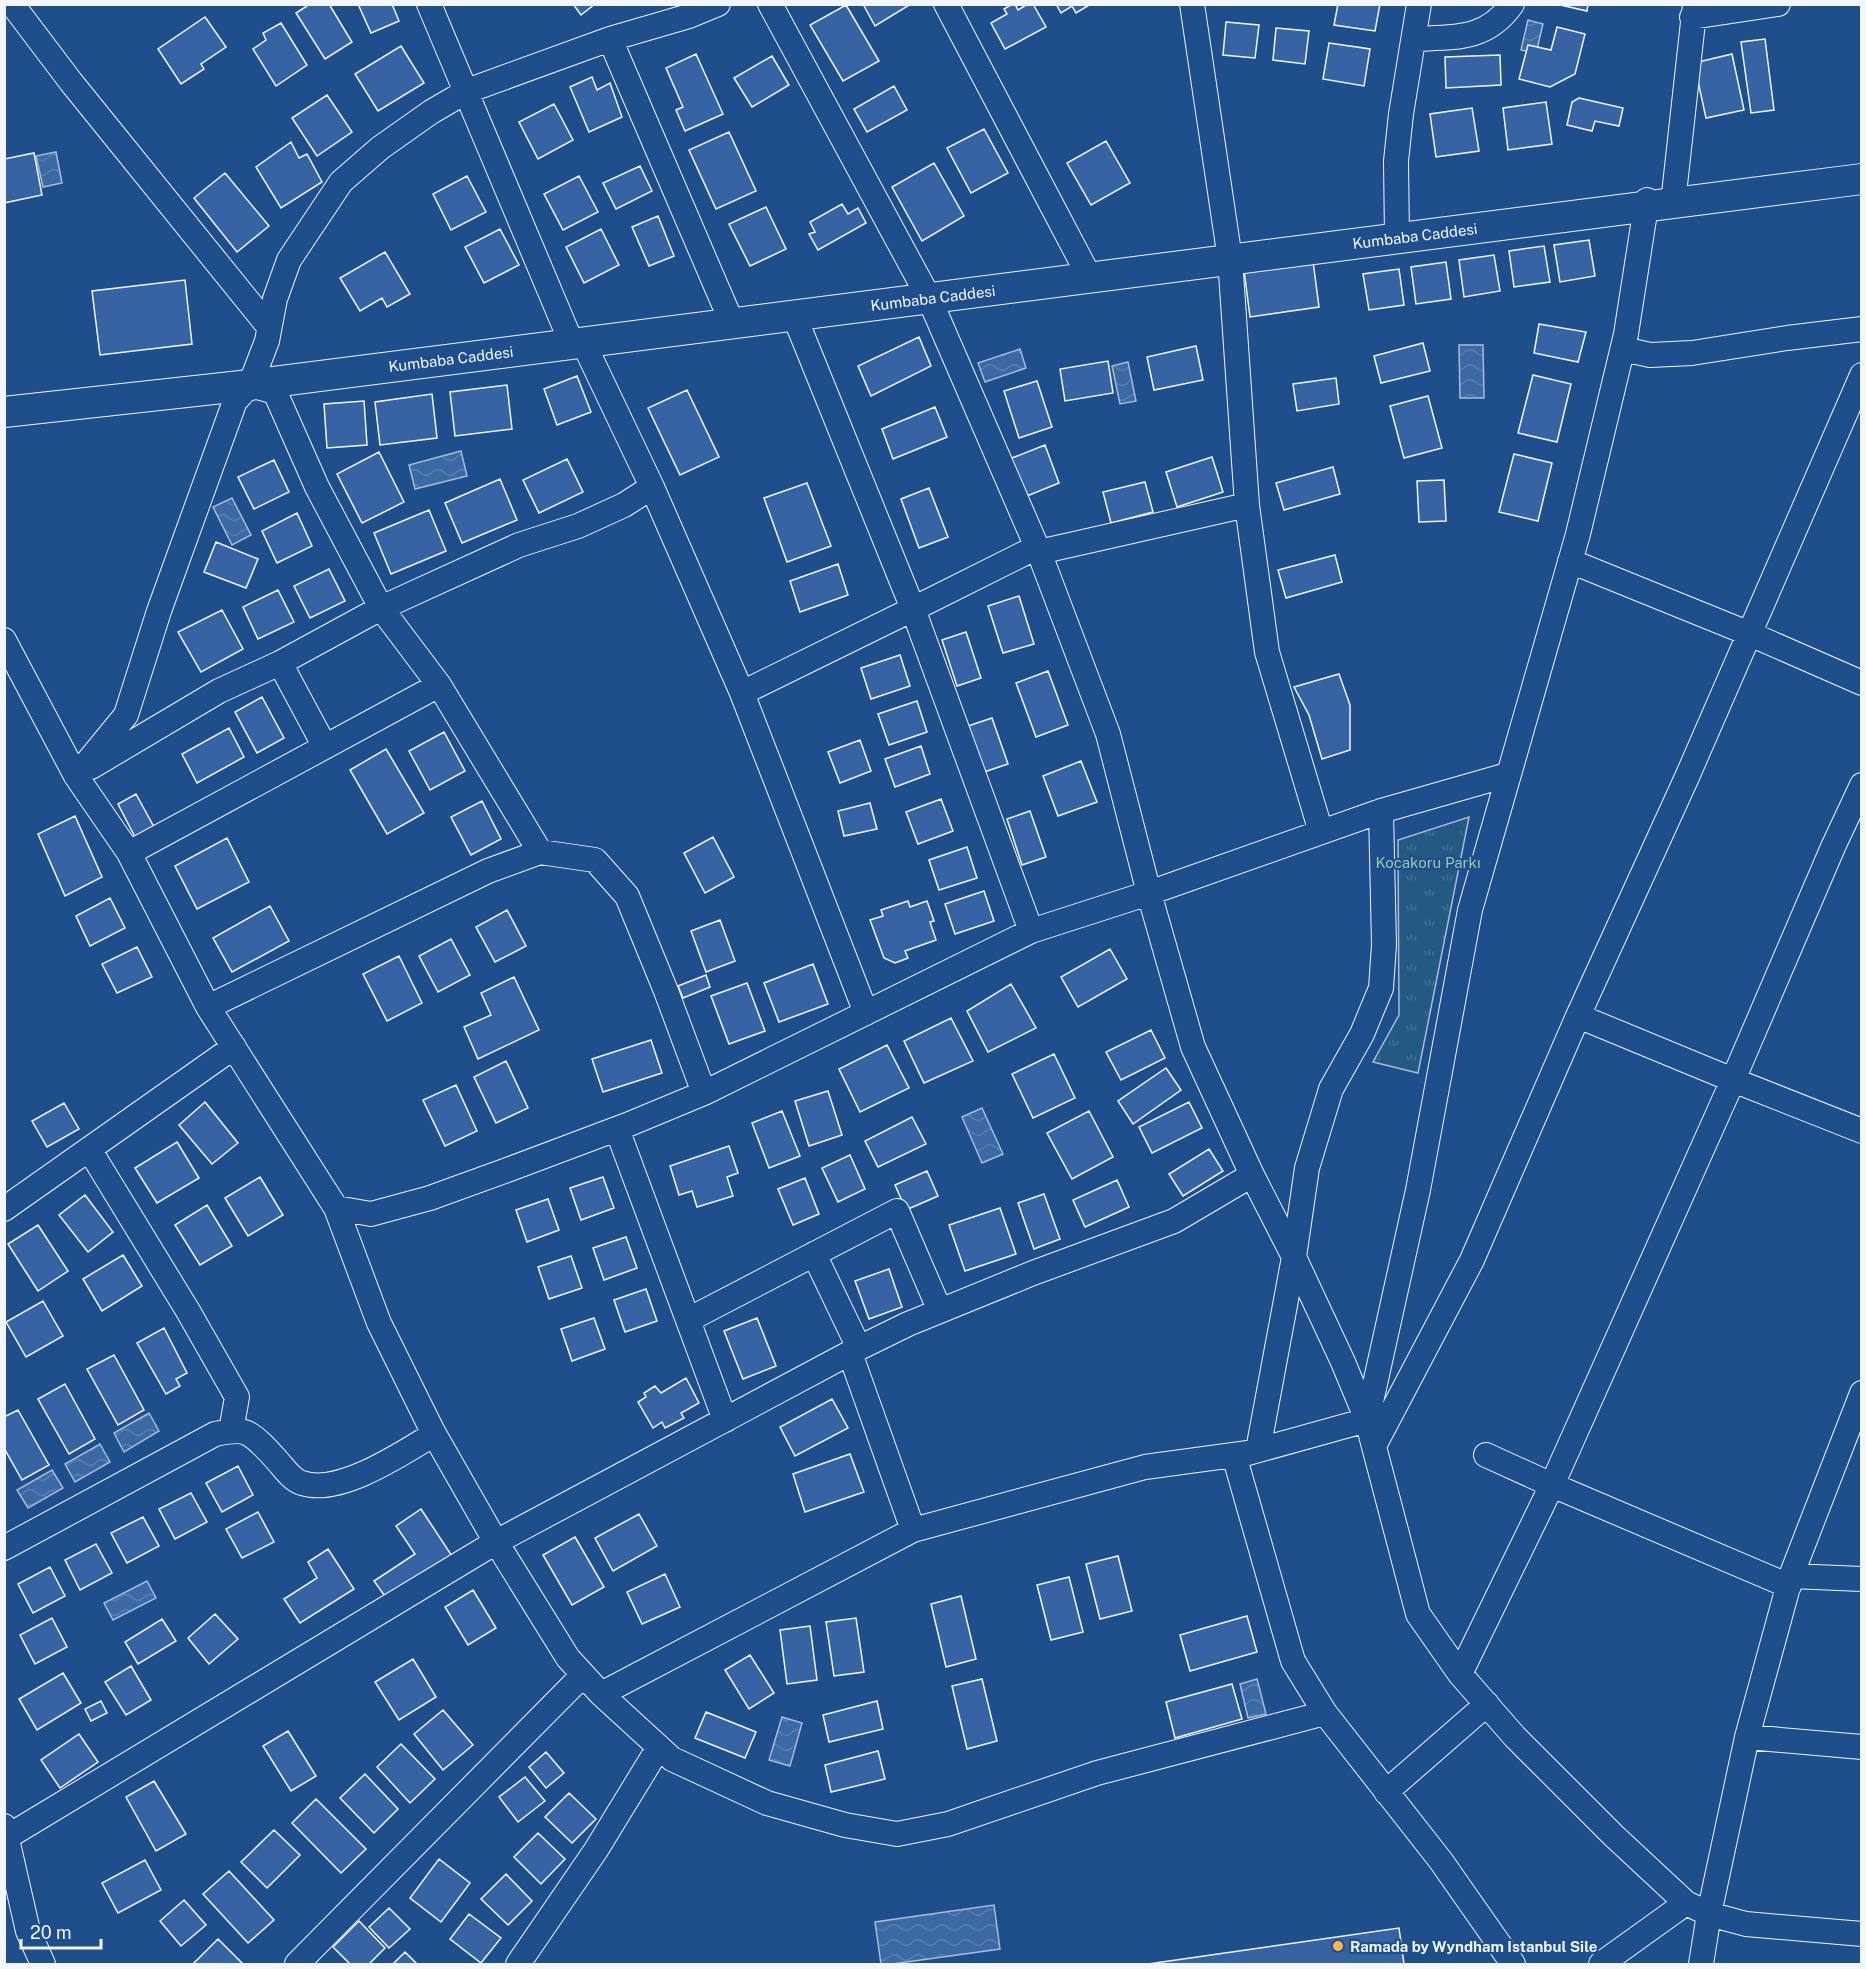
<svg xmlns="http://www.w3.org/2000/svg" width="1866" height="1969" font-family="'Public Sans',sans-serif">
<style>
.park{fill:url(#park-tufts);stroke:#a8bbd7;stroke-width:1.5}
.water{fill:url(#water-waves);stroke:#a8bbd7;stroke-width:1.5}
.building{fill:#3563a3;stroke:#f2f6ff;stroke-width:1.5}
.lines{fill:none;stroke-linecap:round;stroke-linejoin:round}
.minor-casing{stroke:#f2f6ff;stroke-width:26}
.tertiary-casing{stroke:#f2f6ff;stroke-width:32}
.minor{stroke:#1f4e8c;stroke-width:24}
.tertiary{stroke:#1f4e8c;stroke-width:30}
.poi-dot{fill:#ffb74d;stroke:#1f4e8c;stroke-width:2}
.labels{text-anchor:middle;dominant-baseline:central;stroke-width:4.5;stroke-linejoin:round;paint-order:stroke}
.street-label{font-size:15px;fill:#f2f6ff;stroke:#1f4e8c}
.park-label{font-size:15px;fill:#97c8a6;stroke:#1f4e8c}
.poi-label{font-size:15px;font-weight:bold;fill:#f2f6ff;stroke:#1f4e8c;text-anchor:start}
</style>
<defs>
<pattern id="park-tufts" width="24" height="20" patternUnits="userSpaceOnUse" patternTransform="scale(1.5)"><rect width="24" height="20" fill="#245a82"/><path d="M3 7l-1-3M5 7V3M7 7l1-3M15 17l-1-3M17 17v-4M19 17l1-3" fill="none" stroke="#447295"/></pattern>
<pattern id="water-waves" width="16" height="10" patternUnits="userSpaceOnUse" patternTransform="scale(1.5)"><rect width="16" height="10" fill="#3b69a3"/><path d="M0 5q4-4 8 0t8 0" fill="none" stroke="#587fb1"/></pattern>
</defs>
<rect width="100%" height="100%" fill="#1f4e8c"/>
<path class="park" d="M 1469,817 L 1418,1073 L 1373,1062 L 1399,1015 L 1398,840 Z"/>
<path class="water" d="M 1528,20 L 1543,24 L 1536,53 L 1521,50 Z
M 56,152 L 62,183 L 43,187 L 36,156 Z
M 1459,345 L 1483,345 L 1484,398 L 1460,398 Z
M 1020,349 L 1026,368 L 985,382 L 978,363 Z
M 1128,362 L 1136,401 L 1120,404 L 1112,366 Z
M 461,451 L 467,476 L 415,489 L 409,465 Z
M 232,498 L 251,535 L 232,545 L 213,507 Z
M 982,1108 L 1003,1154 L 982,1163 L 962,1117 Z
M 149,1413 L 159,1431 L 124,1452 L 114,1433 Z
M 100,1444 L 110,1462 L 75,1482 L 65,1464 Z
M 52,1470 L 63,1488 L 28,1508 L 17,1490 Z
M 147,1581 L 156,1598 L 113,1620 L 104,1603 Z
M 1257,1679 L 1266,1714 L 1248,1718 L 1240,1684 Z
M 782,1717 L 802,1723 L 790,1766 L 769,1760 Z
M 994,1905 L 1000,1949 L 892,1964 L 881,1964 L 875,1922 Z"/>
<path class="building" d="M 310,4 L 329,4 L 352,42 L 325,59 L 296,13 Z
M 358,4 L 392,4 L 399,21 L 371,33 Z
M 573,4 L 595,4 L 581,15 Z
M 863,4 L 911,4 L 875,26 Z
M 1012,4 L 1015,4 L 1018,10 L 1028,4 L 1033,4 L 1046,27 L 1005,49 L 991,23 L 1007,14 L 1004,9 Z
M 1056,4 L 1091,4 L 1076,13 L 1072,6 L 1061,13 Z
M 1338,4 L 1380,4 L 1375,31 L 1334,25 Z
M 1556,4 L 1588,4 L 1587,11 Z
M 846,5 L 879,61 L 843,81 L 810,25 Z
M 205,17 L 226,47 L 201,64 L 204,69 L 181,84 L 158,49 Z
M 1226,22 L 1259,25 L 1255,58 L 1223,55 Z
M 281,23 L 307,65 L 276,86 L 253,49 L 266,40 L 263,33 Z
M 1557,27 L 1585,34 L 1575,74 L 1550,87 L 1519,79 L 1528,45 L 1551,50 Z
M 1276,28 L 1309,31 L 1305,64 L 1273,60 Z
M 1765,39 L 1774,110 L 1751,113 L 1741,42 Z
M 1329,43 L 1370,49 L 1364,86 L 1323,79 Z
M 401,46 L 424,83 L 378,111 L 355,74 Z
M 696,54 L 723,114 L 685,131 L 676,110 L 683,107 L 666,68 Z
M 1732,54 L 1744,110 L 1706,118 L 1694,63 Z
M 1500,55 L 1501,85 L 1446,88 L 1445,57 Z
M 772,56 L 789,85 L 752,107 L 734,78 Z
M 592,77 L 597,90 L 610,83 L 622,117 L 589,132 L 570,87 Z
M 894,86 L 907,110 L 867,132 L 854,109 Z
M 327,95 L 352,132 L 317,156 L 292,118 Z
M 1579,98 L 1623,108 L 1619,126 L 1595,121 L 1592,131 L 1567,125 L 1572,102 Z
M 1546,102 L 1552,144 L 1508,150 L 1503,108 Z
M 554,104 L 573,140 L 538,159 L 519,122 Z
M 1472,108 L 1479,151 L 1436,157 L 1430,114 Z
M 984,129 L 1008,173 L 971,193 L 947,148 Z
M 729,132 L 756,191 L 716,209 L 689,150 Z
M 1106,141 L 1130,183 L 1091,205 L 1067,163 Z
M 291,142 L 299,158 L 307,154 L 322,182 L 281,208 L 256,167 Z
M 34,153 L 42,195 L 4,203 L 4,159 Z
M 934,163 L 964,216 L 922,241 L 892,187 Z
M 640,166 L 652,191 L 616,209 L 603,183 Z
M 225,173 L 269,226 L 237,252 L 194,198 Z
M 467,176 L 486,212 L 451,230 L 433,194 Z
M 579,176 L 598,212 L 563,230 L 544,194 Z
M 842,204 L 848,214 L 858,208 L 866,223 L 818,250 L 809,234 L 815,232 L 810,222 Z
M 766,207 L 786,249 L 750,266 L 729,224 Z
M 658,216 L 674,256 L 649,266 L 632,227 Z
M 500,229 L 519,265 L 484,283 L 465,247 Z
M 601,229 L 619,265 L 584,283 L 566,247 Z
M 1589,240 L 1595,276 L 1560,282 L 1554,245 Z
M 1544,246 L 1550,282 L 1514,287 L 1509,251 Z
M 385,252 L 410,294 L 387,307 L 382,298 L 360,311 L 340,278 Z
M 1494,255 L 1500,291 L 1464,297 L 1459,260 Z
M 1313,261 L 1319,307 L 1250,317 L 1244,270 Z
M 1446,262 L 1451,299 L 1416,304 L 1411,267 Z
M 1399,269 L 1404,305 L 1369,310 L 1363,274 Z
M 185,280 L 192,344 L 100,355 L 92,291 Z
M 1539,324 L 1586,332 L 1578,362 L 1534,353 Z
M 919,337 L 931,366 L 871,396 L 858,366 Z
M 1423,343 L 1430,371 L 1381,383 L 1374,356 Z
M 1196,346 L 1203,380 L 1154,390 L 1147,357 Z
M 1108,361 L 1113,393 L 1065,401 L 1060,369 Z
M 1533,375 L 1571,384 L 1557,442 L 1518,433 Z
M 577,376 L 591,412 L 557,425 L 544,389 Z
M 1336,378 L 1339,404 L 1297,411 L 1293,384 Z
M 1037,381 L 1052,427 L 1019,438 L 1004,391 Z
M 507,385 L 512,429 L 455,436 L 450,392 Z
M 687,390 L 719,457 L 680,475 L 648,408 Z
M 432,394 L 437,438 L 380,445 L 375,402 Z
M 1428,396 L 1442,448 L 1404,458 L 1390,406 Z
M 364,401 L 367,445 L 327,448 L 324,404 Z
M 935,407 L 947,437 L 893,459 L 882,429 Z
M 1045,445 L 1059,483 L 1022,498 L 1007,460 Z
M 379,452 L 404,502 L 362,523 L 337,474 Z
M 1514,454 L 1552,463 L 1538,521 L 1499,512 Z
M 1212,457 L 1223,492 L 1177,507 L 1166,472 Z
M 567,459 L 583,492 L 539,513 L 523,480 Z
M 274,460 L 289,492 L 254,509 L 238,477 Z
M 1333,467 L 1340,494 L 1284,510 L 1276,483 Z
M 500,479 L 517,520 L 462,543 L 445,503 Z
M 1444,480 L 1446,521 L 1419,522 L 1417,481 Z
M 1145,482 L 1153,512 L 1111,523 L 1103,492 Z
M 807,483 L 831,546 L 787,562 L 764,498 Z
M 929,488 L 948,537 L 919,548 L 901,499 Z
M 429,510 L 446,551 L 391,574 L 374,533 Z
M 297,513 L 312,546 L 277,563 L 262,531 Z
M 216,542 L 258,559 L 246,588 L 204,572 Z
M 1335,555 L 1342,582 L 1286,598 L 1278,570 Z
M 838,564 L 848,595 L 800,612 L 790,581 Z
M 329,569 L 345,601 L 310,618 L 294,586 Z
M 278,590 L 294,622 L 258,639 L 243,607 Z
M 1019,596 L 1034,644 L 1003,653 L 988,606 Z
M 222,610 L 243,649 L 201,672 L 178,632 Z
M 966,632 L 981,678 L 957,686 L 942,640 Z
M 900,655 L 910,686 L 871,699 L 861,668 Z
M 1048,671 L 1068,725 L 1036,737 L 1016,683 Z
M 1339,674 L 1350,705 L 1350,750 L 1322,759 L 1309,715 L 1294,687 Z
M 262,697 L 284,738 L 257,753 L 235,712 Z
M 917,701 L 927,732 L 889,745 L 878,714 Z
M 992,718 L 1008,764 L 984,772 L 968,726 Z
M 229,728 L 244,757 L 197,783 L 182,754 Z
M 444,732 L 465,771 L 430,790 L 409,751 Z
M 860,740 L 871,771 L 840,783 L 828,752 Z
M 921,746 L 930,774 L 895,787 L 885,759 Z
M 386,749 L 424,813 L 387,834 L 350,770 Z
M 1081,761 L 1097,802 L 1058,816 L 1043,776 Z
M 136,794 L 154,827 L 135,837 L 118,804 Z
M 941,799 L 953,831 L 918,844 L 906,812 Z
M 482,801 L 501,839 L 471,855 L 451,817 Z
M 870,803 L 877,829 L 844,836 L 838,811 Z
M 1030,811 L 1046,857 L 1022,865 L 1007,819 Z
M 75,816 L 102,877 L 65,896 L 38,834 Z
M 713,837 L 734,877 L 705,893 L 684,853 Z
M 227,838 L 249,882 L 197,909 L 175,866 Z
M 967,847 L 977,878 L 939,890 L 929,860 Z
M 984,891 L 994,921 L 955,934 L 945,904 Z
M 110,898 L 125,928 L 90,946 L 76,916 Z
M 908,901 L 910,907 L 927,901 L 934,921 L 930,922 L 936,940 L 905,951 L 908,958 L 895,963 L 884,958 L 870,920 L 883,916 L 881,910 Z
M 270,906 L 289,941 L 232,972 L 213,938 Z
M 507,910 L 526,946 L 495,962 L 476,927 Z
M 720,920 L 735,961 L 706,972 L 691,931 Z
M 451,939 L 470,975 L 438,992 L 419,956 Z
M 137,947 L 152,977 L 117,993 L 102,964 Z
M 1110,949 L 1127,979 L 1078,1007 L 1061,977 Z
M 399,956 L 422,1003 L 387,1021 L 363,974 Z
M 813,964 L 828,1004 L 779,1022 L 764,983 Z
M 706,975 L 710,987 L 683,998 L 678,986 Z
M 514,977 L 539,1030 L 478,1059 L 464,1027 L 491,1015 L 481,993 Z
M 747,983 L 765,1031 L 729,1044 L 711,996 Z
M 1011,984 L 1036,1028 L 988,1052 L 967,1011 Z
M 951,1018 L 973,1061 L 924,1083 L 904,1041 Z
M 1151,1030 L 1165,1058 L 1121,1080 L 1106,1052 Z
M 651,1040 L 662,1073 L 603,1092 L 592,1059 Z
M 887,1045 L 909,1088 L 860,1112 L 839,1069 Z
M 1054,1054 L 1075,1098 L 1033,1118 L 1012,1074 Z
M 506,1061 L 528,1108 L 496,1123 L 474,1077 Z
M 1166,1068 L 1181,1090 L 1133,1124 L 1118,1101 Z
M 456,1085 L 477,1131 L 445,1146 L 423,1100 Z
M 828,1091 L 842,1135 L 809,1146 L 795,1101 Z
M 205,1102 L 238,1143 L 212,1164 L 179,1125 Z
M 1189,1102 L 1202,1128 L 1152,1153 L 1139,1127 Z
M 64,1103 L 79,1129 L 47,1147 L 32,1121 Z
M 782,1111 L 800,1156 L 769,1168 L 752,1123 Z
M 1089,1111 L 1113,1157 L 1072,1179 L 1047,1133 Z
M 912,1117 L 926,1144 L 878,1167 L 865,1141 Z
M 177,1142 L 199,1178 L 157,1203 L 135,1168 Z
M 729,1146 L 738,1173 L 727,1177 L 733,1196 L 697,1207 L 692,1191 L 679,1195 L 670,1166 Z
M 1209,1149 L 1223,1171 L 1183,1196 L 1169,1174 Z
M 850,1155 L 865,1189 L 838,1202 L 822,1168 Z
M 927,1171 L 938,1196 L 906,1210 L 895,1185 Z
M 260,1177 L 283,1215 L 248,1236 L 225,1198 Z
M 603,1177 L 614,1208 L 581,1220 L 570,1188 Z
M 805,1178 L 819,1214 L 793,1225 L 778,1189 Z
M 1117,1180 L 1129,1207 L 1085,1227 L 1073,1200 Z
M 1044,1194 L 1060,1239 L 1034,1249 L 1018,1203 Z
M 85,1195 L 113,1232 L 88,1252 L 59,1215 Z
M 548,1199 L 559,1230 L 527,1242 L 516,1210 Z
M 207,1205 L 232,1246 L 200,1265 L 175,1225 Z
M 1000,1208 L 1016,1254 L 965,1271 L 949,1225 Z
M 38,1225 L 68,1271 L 38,1291 L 8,1244 Z
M 626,1237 L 637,1268 L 604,1280 L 593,1248 Z
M 123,1255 L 142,1286 L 102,1311 L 83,1279 Z
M 571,1256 L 582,1288 L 549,1299 L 538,1267 Z
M 889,1269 L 902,1307 L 869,1319 L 855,1281 Z
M 646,1289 L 657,1321 L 625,1332 L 614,1300 Z
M 43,1301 L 63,1336 L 26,1357 L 6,1322 Z
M 594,1318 L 605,1349 L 572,1361 L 561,1329 Z
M 757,1318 L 776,1366 L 743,1379 L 724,1331 Z
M 164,1328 L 187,1373 L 176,1379 L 180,1386 L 166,1394 L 137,1343 Z
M 114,1355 L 144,1410 L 118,1425 L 87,1369 Z
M 686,1378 L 699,1403 L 681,1413 L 684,1418 L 665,1428 L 662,1422 L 653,1428 L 638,1402 L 646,1397 L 644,1393 L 655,1386 L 661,1393 Z
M 65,1384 L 95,1439 L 69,1454 L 38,1399 Z
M 832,1399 L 848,1428 L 795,1456 L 780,1427 Z
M 18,1410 L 49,1465 L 22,1480 L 4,1448 L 4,1417 Z
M 850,1454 L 864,1492 L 805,1512 L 793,1474 Z
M 238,1466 L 253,1495 L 222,1512 L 206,1483 Z
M 191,1493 L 207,1522 L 175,1539 L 159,1509 Z
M 421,1509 L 452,1556 L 387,1599 L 374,1581 L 415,1554 L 396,1526 Z
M 258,1512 L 274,1542 L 242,1558 L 226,1529 Z
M 639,1514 L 657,1546 L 613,1571 L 595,1538 Z
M 143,1517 L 159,1546 L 127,1563 L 111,1533 Z
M 575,1537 L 604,1587 L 572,1605 L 543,1555 Z
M 96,1544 L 112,1573 L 80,1590 L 65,1560 Z
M 328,1549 L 354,1589 L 300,1623 L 284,1599 L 317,1578 L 308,1562 Z
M 1118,1556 L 1132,1611 L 1100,1619 L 1086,1564 Z
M 50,1567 L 65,1596 L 33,1613 L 18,1584 Z
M 665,1574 L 680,1607 L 642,1624 L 627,1592 Z
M 1069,1577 L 1083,1632 L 1051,1640 L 1037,1585 Z
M 473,1590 L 496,1628 L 468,1645 L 445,1607 Z
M 961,1596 L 976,1659 L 946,1667 L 931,1604 Z
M 215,1614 L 238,1639 L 209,1664 L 188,1638 Z
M 1247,1616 L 1257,1652 L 1190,1671 L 1180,1635 Z
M 52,1618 L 67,1647 L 35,1664 L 20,1635 Z
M 856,1618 L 864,1672 L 834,1676 L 826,1622 Z
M 162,1619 L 176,1641 L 138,1664 L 125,1642 Z
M 810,1626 L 817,1680 L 787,1684 L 780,1630 Z
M 750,1655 L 774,1693 L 749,1709 L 725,1670 Z
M 413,1659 L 436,1697 L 399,1720 L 375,1682 Z
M 131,1666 L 151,1700 L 126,1715 L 105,1682 Z
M 63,1673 L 81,1703 L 37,1730 L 19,1699 Z
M 982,1679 L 997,1741 L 967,1749 L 952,1686 Z
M 1232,1684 L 1242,1719 L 1175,1738 L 1166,1702 Z
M 101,1701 L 107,1713 L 91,1721 L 85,1709 Z
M 877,1701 L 883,1729 L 829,1742 L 823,1715 Z
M 443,1710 L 473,1745 L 443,1770 L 414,1734 Z
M 706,1712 L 756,1732 L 745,1758 L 695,1738 Z
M 288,1731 L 316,1776 L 291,1791 L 263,1746 Z
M 79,1734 L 98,1762 L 60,1788 L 41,1760 Z
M 401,1744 L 435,1779 L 410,1803 L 377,1767 Z
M 878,1751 L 885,1779 L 831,1792 L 825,1765 Z
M 546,1752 L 564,1773 L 546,1788 L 529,1767 Z
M 365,1774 L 398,1809 L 374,1833 L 340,1798 Z
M 525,1777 L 545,1801 L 518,1822 L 499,1797 Z
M 154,1781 L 186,1834 L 156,1851 L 126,1797 Z
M 569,1793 L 596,1819 L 572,1843 L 545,1817 Z
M 316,1799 L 366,1849 L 341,1873 L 292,1823 Z
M 274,1830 L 300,1855 L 267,1888 L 241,1862 Z
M 538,1833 L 565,1859 L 541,1884 L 514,1857 Z
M 439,1859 L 470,1883 L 441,1922 L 410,1898 Z
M 145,1860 L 161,1890 L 118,1913 L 102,1883 Z
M 229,1871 L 274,1920 L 248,1943 L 203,1894 Z
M 506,1874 L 532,1901 L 508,1925 L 481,1899 Z
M 184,1900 L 206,1925 L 181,1946 L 160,1921 Z
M 389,1908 L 410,1929 L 389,1948 L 369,1927 Z
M 469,1914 L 501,1938 L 481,1963 L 450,1939 Z
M 359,1921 L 385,1948 L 369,1964 L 350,1964 L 333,1947 Z
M 1399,1928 L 1404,1964 L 1148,1964 Z
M 218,1939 L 243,1964 L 193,1964 Z
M 405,1952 L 417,1964 L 393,1964 Z"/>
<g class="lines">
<g class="minor-casing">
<path id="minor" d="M 12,4 L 71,82 L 269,327
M 429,4 L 572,344
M 770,4 L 929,298 L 1039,552 L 1108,734 L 1149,893 L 1193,1047 L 1252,1175 L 1294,1257 L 1343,1362 L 1367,1420 L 1418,1614 L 1460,1674 L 1515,1737 L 1614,1836 L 1686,1903 L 1709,1914 L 1746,1924 L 1862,1934
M 946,4 L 1090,278
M 1192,4 L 1230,259 L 1247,505 L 1267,652 L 1321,832
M 1692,17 L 1778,4
M 610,39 L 732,323
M 1414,39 C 1454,37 1486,41 1512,4
M 1673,203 L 1695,4
M 1397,238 L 1396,161 L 1401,114 L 1419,4
M 794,315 L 913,609 L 1037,547
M 1623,349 L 1650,355 L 1692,353 L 1787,338 L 1862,329
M 250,385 L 275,392 L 317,487 L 381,608 L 439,685 L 540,852
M 652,487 L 742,693 L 866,1013
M 1039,552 L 1247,505
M 1570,561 L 1750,634 L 1862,683
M 4,640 L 76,776 L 129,853 L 208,1007 L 336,1208
M 280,663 L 325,747
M 742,693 L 913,609 L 1031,931
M 91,767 L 219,691 L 280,663 L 381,608 L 519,545 L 578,526 L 624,505 L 652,487 L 583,342
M 76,776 L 126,715 L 159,611 L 235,401 L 250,385 L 267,341 L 275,299 L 289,260 L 341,182 L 380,148 L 431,112 L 467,91 L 610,39 L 689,16 L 718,4
M 129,853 L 439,685
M 208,1007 L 488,871 L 540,852 L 595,860 L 627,896 L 666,991 L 704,1093
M 1578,1016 L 1733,1080 L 1862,1131
M 617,1129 L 725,1420
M 89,1149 L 188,1311 L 237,1397 L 231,1431
M 4,1209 L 234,1047
M 814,1254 L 859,1348
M 688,1320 L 897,1211 L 940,1311
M 850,1353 L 913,1530
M 1367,1420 L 1248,1453 L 1145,1467 L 913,1530 L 601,1694 L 568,1658 L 493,1537 L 433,1432 L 379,1323 L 336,1208 L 371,1214 L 430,1198 L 510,1169 L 627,1125 L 704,1093 L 1031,931 L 1149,893 L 1381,811 L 1507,775
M 1367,1420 L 1418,1190 L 1470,910 L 1578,534 L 1626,334 L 1647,200 L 1650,206
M 1374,1446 L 1472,1260 L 1578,1016 L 1687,777 L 1862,375
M 1258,1450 L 1294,1257 L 1307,1168 L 1331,1089 L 1362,1034 L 1381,988 L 1384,945 L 1381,811
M 1234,1455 L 1293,1661 L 1325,1713 L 1441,1861 L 1513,1964
M 1486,1455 L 1552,1485 L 1733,1080 L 1833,847 L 1862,785
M 4,1548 L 215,1434 C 225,1432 238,1429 247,1433 C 258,1438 273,1456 281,1465 C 286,1471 294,1481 302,1483 C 339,1496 403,1453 434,1434
M 1791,1576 L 1862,1393
M 1460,1674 L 1552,1485 L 1789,1586
M 601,1694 L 672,1759 L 767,1803 L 845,1825 L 897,1834 L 948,1824 L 1097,1773 L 1325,1713
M 1747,1737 L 1862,1747
M 1386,1792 L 1487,1704
M 4,1826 L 28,1931 L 43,1964
M 7,1837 L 496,1542 L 859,1348 L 908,1324 L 1033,1273 L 1174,1221 L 1252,1175
M 297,1964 L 583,1675
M 518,1964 L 596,1850 L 659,1747
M 1601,1964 L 1686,1903
M 1701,1964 L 1709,1914 L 1747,1737 L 1791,1576 L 1862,1579"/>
</g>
<g class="tertiary-casing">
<path id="tertiary" d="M 4,412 L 250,385 L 1862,179"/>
</g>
<use href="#minor" class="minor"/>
<use href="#tertiary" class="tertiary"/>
</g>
<circle class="poi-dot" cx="1338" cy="1946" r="6"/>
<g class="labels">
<g class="street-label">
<text transform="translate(1415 236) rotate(-7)">Kumbaba Caddesi</text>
<text transform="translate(933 298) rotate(-7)">Kumbaba Caddesi</text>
<text transform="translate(451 359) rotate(-7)">Kumbaba Caddesi</text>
</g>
<g class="park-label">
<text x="1428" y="862">Kocakoru Parkı</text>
</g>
<g class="poi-label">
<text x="1350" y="1946">Ramada by Wyndham Istanbul Sile</text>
</g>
</g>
<rect width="1866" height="1969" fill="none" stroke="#f2f6ff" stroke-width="12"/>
<path d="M21 1939v9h80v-9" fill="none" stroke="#f2f6ff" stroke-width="3"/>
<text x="30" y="1939" font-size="18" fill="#f2f6ff" stroke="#1f4e8c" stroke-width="4.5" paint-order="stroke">20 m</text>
</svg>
